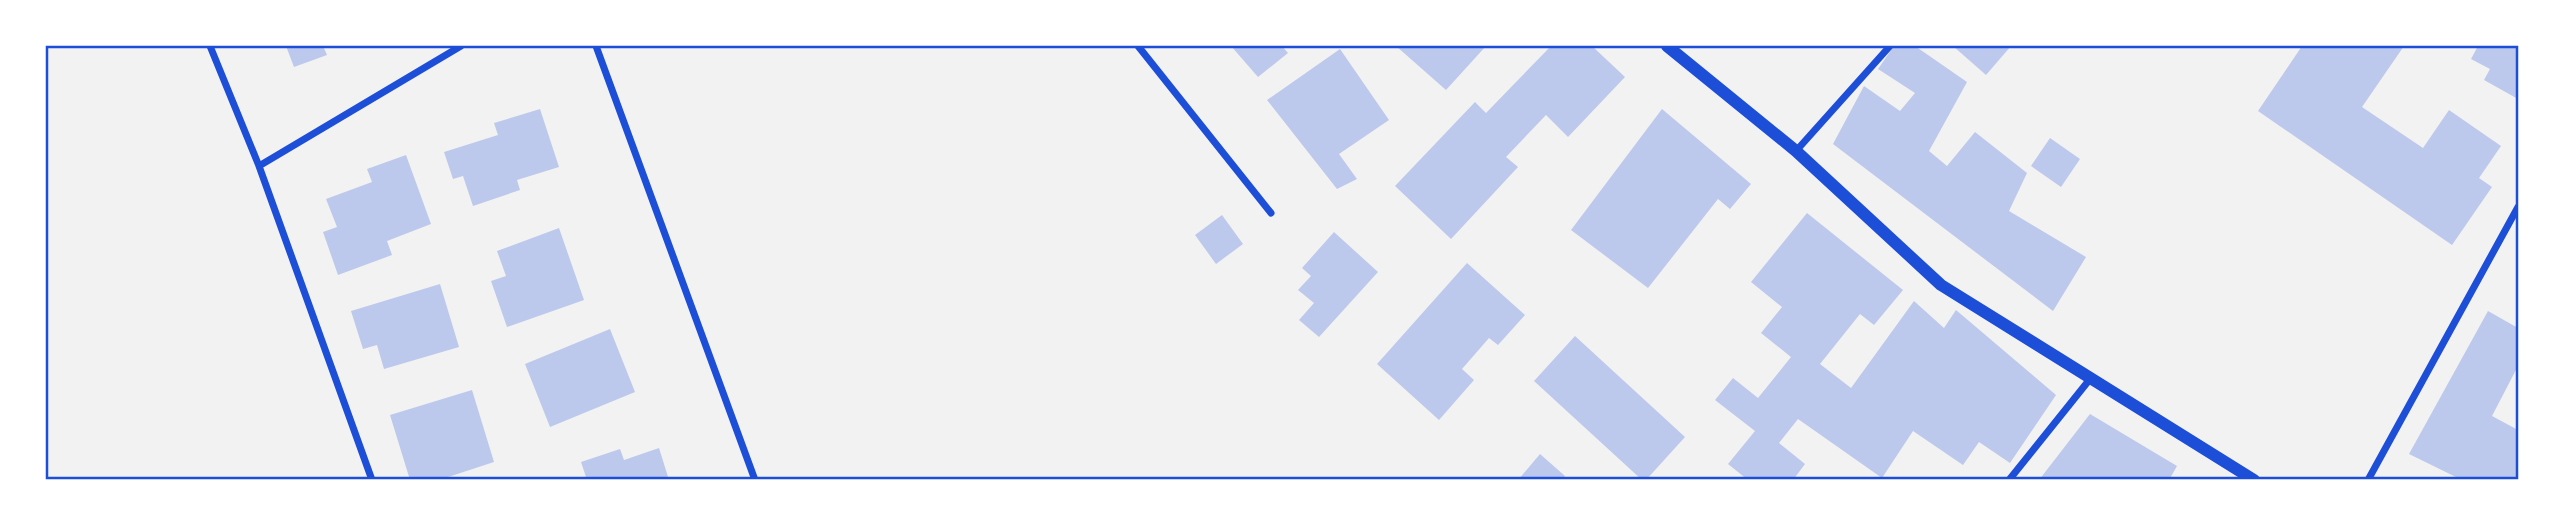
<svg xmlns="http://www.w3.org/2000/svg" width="2564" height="525" font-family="'DejaVu Sans',sans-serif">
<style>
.building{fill:#bdc9ec}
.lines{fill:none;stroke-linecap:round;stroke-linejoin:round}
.minor{stroke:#1d4ed8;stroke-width:7}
.tertiary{stroke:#1d4ed8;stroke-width:12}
.neatline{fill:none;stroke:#1d4ed8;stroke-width:2.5}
</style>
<rect width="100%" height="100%" fill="#f2f2f2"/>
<path class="building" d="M 286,46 L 323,46 L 327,55 L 294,67 Z
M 1231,46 L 1282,46 L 1288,53 L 1258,77 Z
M 1396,46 L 1486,46 L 1446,90 Z
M 1551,46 L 1592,46 L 1625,77 L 1568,137 L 1546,115 L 1506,157 L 1518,167 L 1451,239 L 1395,186 L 1475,102 L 1486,113 Z
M 1894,46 L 1915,46 L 1967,82 L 1929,151 L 1947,166 L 1975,132 L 2027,173 L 2009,211 L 2086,257 L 2053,311 L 1833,144 L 1864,86 L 1900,111 L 1915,93 L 1878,69 Z
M 1953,46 L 2011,46 L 1986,75 Z
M 2302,46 L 2404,46 L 2362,107 L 2423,148 L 2449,110 L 2501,146 L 2479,178 L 2492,187 L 2452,245 L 2258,111 Z
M 2478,46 L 2518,46 L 2518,99 L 2484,80 L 2490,69 L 2471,59 Z
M 1340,49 L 1389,120 L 1339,154 L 1357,179 L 1337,189 L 1267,100 Z
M 540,109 L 559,167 L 517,180 L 520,190 L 473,206 L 463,176 L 453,179 L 444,152 L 498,135 L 494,123 Z
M 1662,109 L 1751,184 L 1730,209 L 1718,199 L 1648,288 L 1571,230 Z
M 2050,138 L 2080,159 L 2061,187 L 2031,166 Z
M 406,155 L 431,224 L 387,241 L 392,255 L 338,275 L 323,232 L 337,227 L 326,199 L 372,182 L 367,169 Z
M 1807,213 L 1903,290 L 1874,325 L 1860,314 L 1820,364 L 1851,388 L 1914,301 L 1944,328 L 1956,310 L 2056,395 L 2010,463 L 1979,442 L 1963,465 L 1913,431 L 1882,478 L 1798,419 L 1779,443 L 1805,464 L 1793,480 L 1748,480 L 1728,464 L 1755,431 L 1715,400 L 1733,378 L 1758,398 L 1791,357 L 1761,333 L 1782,307 L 1751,282 Z
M 1222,215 L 1243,244 L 1216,264 L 1195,235 Z
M 559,228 L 584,300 L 507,327 L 491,281 L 506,276 L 497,251 Z
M 1334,232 L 1378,272 L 1319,337 L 1299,320 L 1314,303 L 1298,290 L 1311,276 L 1302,268 Z
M 1467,263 L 1525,315 L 1498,345 L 1489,338 L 1462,369 L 1474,380 L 1439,420 L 1377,364 Z
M 440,284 L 459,347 L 384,369 L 377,345 L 363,349 L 351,311 Z
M 2488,311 L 2518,328 L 2518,366 L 2492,416 L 2518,430 L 2518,480 L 2462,480 L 2409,454 Z
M 610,329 L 635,392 L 550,427 L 525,364 Z
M 1575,336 L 1685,437 L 1646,480 L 1642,480 L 1534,381 Z
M 472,390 L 494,462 L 439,480 L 410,480 L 390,415 Z
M 2090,414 L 2177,466 L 2169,480 L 2039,480 Z
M 659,448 L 669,480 L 587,480 L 581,462 L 620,449 L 624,460 Z
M 1540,454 L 1565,476 L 1562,480 L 1518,480 Z"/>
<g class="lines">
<path class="minor" d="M 210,46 L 259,166 L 372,480
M 596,46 L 755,480
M 1138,46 L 1271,213
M 1796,151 L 1890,46
M 259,166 L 461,46
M 2009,480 L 2090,379
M 2368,480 L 2518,207"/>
<path class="tertiary" d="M 1667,46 L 1796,151 L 1941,285 L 2254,480"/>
</g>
<rect width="2564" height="525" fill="none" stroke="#ffffff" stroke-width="94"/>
<rect x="47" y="47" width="2470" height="431" class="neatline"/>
</svg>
